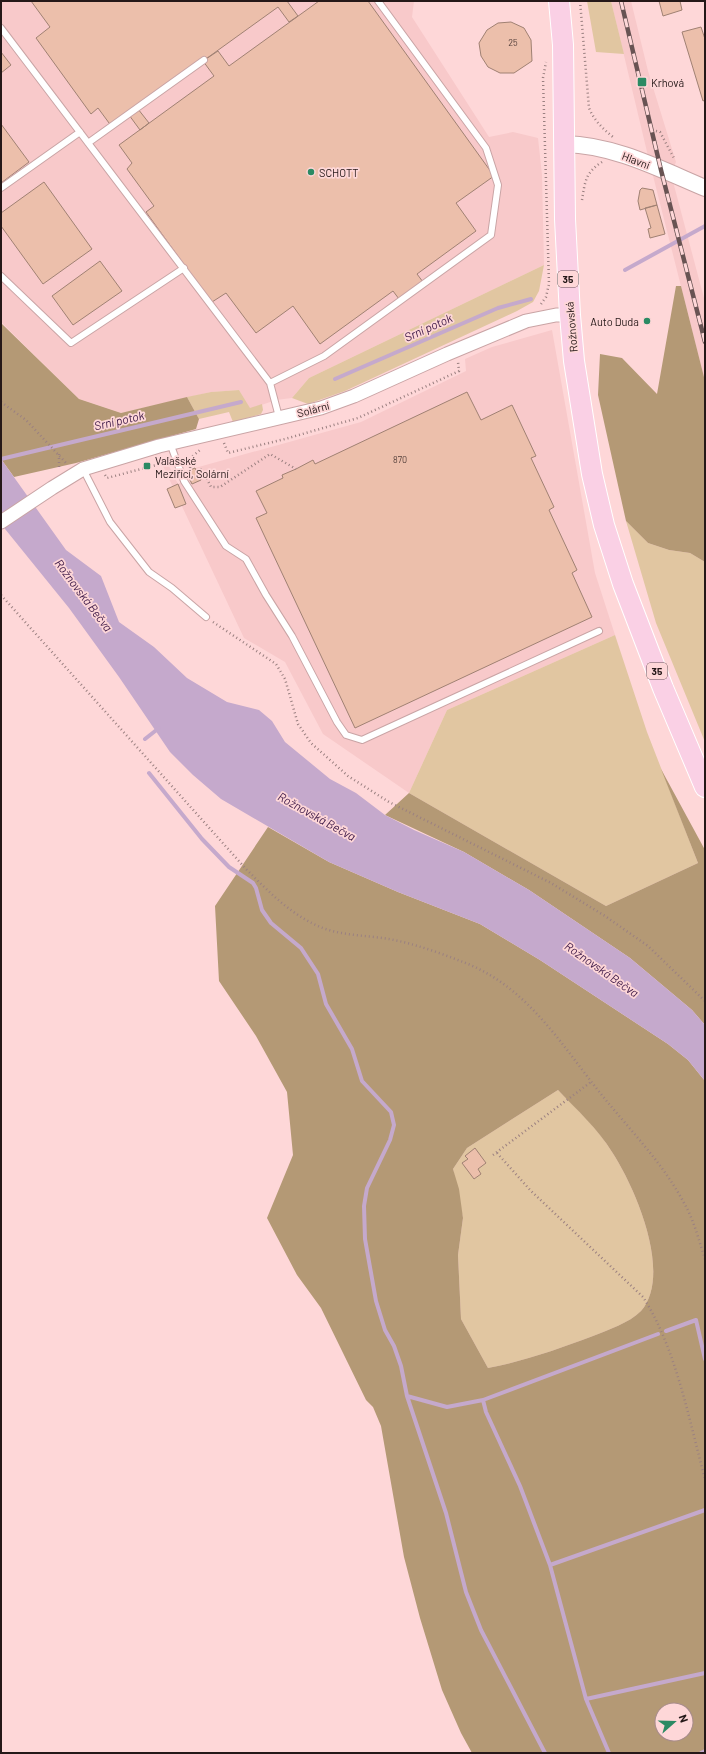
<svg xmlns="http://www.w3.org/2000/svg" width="706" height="1754" font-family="Barlow,sans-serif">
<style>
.built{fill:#f8c9ca}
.green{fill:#e1c6a1}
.forest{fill:#b49975;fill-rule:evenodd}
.water{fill:#c5a9cc}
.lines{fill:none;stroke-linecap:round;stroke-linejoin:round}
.stream{stroke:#c5a9cc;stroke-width:4}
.building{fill:#ecbfab;stroke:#a08173}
.service-casing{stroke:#c9a4a5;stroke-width:8}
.minor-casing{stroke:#c9a4a5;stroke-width:15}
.tertiary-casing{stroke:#c9a4a5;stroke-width:18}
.primary-casing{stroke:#fff;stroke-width:22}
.path{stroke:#9b8081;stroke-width:2.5;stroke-dasharray:1 3;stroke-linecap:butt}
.service{stroke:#fff;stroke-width:6}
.minor{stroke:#fff;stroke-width:13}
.tertiary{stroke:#fff;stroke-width:16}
.primary{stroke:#fad0e5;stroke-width:20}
.rail-casing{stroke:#685353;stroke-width:4.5}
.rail{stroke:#fed7d8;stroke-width:3;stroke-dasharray:9;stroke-linecap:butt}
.poi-dot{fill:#2b8a63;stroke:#fed7d8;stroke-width:1.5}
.labels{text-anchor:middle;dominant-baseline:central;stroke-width:3.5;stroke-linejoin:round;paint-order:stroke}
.number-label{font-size:9px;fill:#57423d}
.shield{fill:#fed7d8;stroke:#665152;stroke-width:1}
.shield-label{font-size:10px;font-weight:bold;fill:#251818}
.poi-label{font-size:11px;fill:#251818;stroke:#fed7d8;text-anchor:start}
.street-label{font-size:11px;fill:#251818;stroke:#fed7d8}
.water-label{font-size:12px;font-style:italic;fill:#401c49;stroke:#fed7d8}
</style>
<rect width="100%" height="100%" fill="#fed7d8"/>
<path class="built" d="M 1,1 L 414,1 L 412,17 L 489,137 L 513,132 L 538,138 L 542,175 L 544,265 L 309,378 L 292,398 L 276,400 L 250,409 L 239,390 L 211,392 L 121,413 L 79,399 L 1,322 Z
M 611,1 L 631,1 L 648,71 L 676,162 L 671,174 L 705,302 L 705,381 L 648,156 Z
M 552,330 L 595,573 L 615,635 L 447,710 L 409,793 L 323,734 L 285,662 L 244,638 L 163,466 L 168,464 L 178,484 L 189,478 L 192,484 L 201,480 L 195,468 L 361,422 L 466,371 L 465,359 L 492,347 Z"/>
<path class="green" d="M 587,1 L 611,1 L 624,54 L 596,52 Z
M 544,265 L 539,291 L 533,302 L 517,311 L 345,391 L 308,404 L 292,398 L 309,378 Z
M 239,390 L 250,408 L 262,404 L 263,410 L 261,414 L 233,422 L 229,412 L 199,419 L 187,397 L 211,392 Z
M 626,521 L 648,543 L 669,550 L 690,553 L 705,562 L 705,742 L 656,623 Z
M 615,635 L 647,732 L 698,863 L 606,906 L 409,793 L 447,710 Z
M 558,1090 C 577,1109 598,1129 612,1152 C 635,1187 673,1274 641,1311 C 629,1323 608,1330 593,1336 C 558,1349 525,1361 488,1368 L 461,1319 L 458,1255 L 463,1218 L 453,1169 L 467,1148 Z"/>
<path class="forest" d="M 676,286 L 681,286 L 705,381 L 705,562 L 690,553 L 669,550 L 648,543 L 626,521 L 598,395 L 600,354 L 622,358 L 657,394 Z
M 1,323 L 79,399 L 121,413 L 187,397 L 199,419 L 196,429 L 76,463 L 14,477 L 1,459 Z
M 661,769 L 705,850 L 705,1025 L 692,1010 L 630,958 L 529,890 L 464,852 L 385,815 L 409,793 L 606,906 L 698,863 Z
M 268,827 L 329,862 L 398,892 L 480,924 L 540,960 L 668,1044 L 688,1060 L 705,1081 L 705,1753 L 472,1753 L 461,1733 L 442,1690 L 420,1618 L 404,1557 L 381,1426 L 373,1407 L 366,1400 L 321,1308 L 297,1275 L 267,1218 L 293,1155 L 287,1092 L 256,1036 L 219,981 L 215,906 ZM 558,1090 C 577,1110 598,1129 612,1152 C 635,1187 673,1274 641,1311 C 629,1323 608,1330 593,1336 C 558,1349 525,1361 488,1368 L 461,1319 L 458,1255 L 463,1218 L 459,1189 L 453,1169 L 467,1148 ZM 662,1710 L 686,1710 L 686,1734 L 662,1734 Z"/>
<path class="water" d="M 1,459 L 66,550 L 101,576 L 119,622 L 154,647 L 187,678 L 227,702 L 259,710 L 272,721 L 285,742 L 330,779 L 356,793 L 385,815 L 414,830 L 464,852 L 529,890 L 630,958 L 692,1010 L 705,1025 L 705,1081 L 688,1060 L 668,1044 L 540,960 L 480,924 L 398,892 L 329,862 L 221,799 L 193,775 L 170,752 L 119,677 L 69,608 L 1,524 Z"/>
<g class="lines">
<path class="stream" d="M 625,270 L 705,226
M 335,379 L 498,308 L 531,299
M 1,459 L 241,402
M 145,739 L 159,728
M 149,773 L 202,839 L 229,867 L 253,883 L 256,888 L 262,910 L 271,923 L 301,948 L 318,974 L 326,1004 L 352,1049 L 362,1081 L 391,1112 L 394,1125 L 390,1140 L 367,1188 L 364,1206 L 365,1239 L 376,1301 L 385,1330 L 394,1346 L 401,1366 L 407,1396 L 446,1513 L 466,1592 L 481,1630 L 545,1753
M 666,1331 L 696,1320 L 705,1359
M 407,1396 L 447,1407 L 483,1400 L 658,1334
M 483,1400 L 486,1412 L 520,1486 L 550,1565 L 586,1699 L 609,1753
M 550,1565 L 705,1510
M 586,1699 L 705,1673
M 701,1753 L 705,1751"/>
</g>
<path class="building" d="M 31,1 L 287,1 L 298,16 L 289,22 L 278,7 L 203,61 L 138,109 L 149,123 L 140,130 L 129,115 L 112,127 L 98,108 L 91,114 L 36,38 L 50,27 Z
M 319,1 L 368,1 L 494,176 L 456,203 L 476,231 L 417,274 L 423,282 L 399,299 L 393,291 L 320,344 L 293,306 L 256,333 L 226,293 L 212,302 L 214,306 L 146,212 L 154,206 L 127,169 L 132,163 L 119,145 L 214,76 L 203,61 L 218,51 L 229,66 Z
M 659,1 L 680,1 L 682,10 L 663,16 Z
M 511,22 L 524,28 L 531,40 L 532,61 L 514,73 L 500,73 L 488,67 L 481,56 L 479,43 L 487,30 L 498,23 Z
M 701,27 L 705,39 L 705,100 L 703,101 L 682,32 Z
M 1,52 L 11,65 L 1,73 Z
M 1,124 L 29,162 L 1,183 Z
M 44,182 L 92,249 L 43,284 L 1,226 L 1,213 Z
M 642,188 L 653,190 L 657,205 L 640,210 L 638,201 L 640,190 Z
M 657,205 L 665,234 L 650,238 L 648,229 L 651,228 L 645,208 Z
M 100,261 L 122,291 L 73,325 L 52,296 Z
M 467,392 L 481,420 L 512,405 L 536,456 L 531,458 L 554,507 L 549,510 L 577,570 L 572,573 L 592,617 L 355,728 L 256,518 L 267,513 L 256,491 L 283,478 L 282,475 L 296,469 L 313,460 L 315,464 Z
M 195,468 L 201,480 L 192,484 L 186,472 Z
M 178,484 L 186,504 L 175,508 L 167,489 Z
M 475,1148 L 486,1163 L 478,1169 L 481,1174 L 474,1179 L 462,1163 L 468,1159 L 465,1156 Z"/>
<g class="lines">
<g class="service-casing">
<path id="service" d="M 1,28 L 270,383 L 279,417
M 88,143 L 204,60
M 1,188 L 80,132
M 1,276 L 71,343 L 184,268
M 270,383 L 324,356 L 491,235 L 498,185 L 486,148 L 378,1
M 170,443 L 184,481 L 226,546 L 246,559 L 266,595 L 292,636 L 337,722 L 346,735 L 362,740 L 599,631
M 83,469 L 110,522 L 149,572 L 172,588 L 206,617"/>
</g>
<g class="minor-casing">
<path id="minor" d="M 1,522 L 52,488 L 83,469 L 159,446 L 321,408 L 354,396 L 447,354 L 526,321 L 556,315 L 570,315"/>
</g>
<g class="tertiary-casing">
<path id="tertiary" d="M 565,144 C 614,145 660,169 705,188"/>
</g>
<g class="primary-casing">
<path id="primary" d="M 559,1 L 563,45 L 565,219 L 570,315 L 574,361 L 592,474 L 604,525 L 623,584 L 663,688 L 705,787"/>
</g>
<path class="path" d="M 580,1 L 589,108 C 594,120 602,128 613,137
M 656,131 L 660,132 L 675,160
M 582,200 C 585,182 585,173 602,162
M 541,304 L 546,297 L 549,284 L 543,78 L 546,62
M 1,402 L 26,420 L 67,464
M 224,443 L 228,453 L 285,439 L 358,418 L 459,371 L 458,362
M 59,454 L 59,469
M 190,468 L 193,456 L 201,449
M 197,471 L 202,469 L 211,487 L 220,487 L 270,454 L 296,469
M 105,475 L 107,478 L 168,462
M 1,595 L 246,869 C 268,891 289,913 318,926 C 340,936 366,935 389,939 C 416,944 443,954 468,964 C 531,990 564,1049 605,1099 C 632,1132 664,1165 684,1203 C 694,1220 699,1241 705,1259
M 213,622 L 276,664 L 285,679 L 298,724 L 311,743 L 348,776 L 389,802 L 551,883 L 605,916 L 648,946 L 705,1001
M 497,1153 L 531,1191 L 643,1297 C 676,1348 689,1420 705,1479
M 493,1155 L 591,1082"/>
<use href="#service" class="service"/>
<use href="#minor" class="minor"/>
<use href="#tertiary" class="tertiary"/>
<use href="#primary" class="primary"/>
<g class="rail-casing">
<path id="rail" d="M 621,1 L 661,170 L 705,342"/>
</g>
<use href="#rail" class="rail"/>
</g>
<g class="poi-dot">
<rect x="637" y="77" width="10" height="10" rx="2"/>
<circle cx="311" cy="172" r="4"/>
<circle cx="647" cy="321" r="4"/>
<rect x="143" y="462" width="8" height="8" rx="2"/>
</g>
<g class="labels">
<g class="number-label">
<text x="513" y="42">25</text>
<text x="400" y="459">870</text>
</g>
<g class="shield">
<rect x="558" y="271" width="20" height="16" rx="3"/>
<rect x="647" y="663" width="20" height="16" rx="3"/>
</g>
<g class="shield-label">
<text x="568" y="279">35</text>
<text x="657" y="671">35</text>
</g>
<g class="poi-label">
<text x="651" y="82">Krhová</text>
<text x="319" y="172">SCHOTT</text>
<text x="639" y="321" text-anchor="end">Auto Duda</text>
<text x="155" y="460">Valašské<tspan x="155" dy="13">Meziřící, Solární</tspan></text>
</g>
<g class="street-label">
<text transform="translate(636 160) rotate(21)">Hlavní</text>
<text transform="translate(571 327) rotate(-95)">Rožnovská</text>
<text transform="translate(313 409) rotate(-15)">Solární</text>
</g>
<g class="water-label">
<text transform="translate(428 327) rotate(-24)">Srní potok</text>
<text transform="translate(119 420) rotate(-13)">Srní potok</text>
<text transform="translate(84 595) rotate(53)">Rožnovská Bečva</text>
<text transform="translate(317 816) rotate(29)">Rožnovská Bečva</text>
<text transform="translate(602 969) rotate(35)">Rožnovská Bečva</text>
</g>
</g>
<rect width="706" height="1754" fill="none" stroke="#251818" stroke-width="4"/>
<g transform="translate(674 1722) rotate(70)"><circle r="19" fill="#fed7d8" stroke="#a78b8b"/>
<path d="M0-3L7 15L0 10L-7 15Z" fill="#2b8a63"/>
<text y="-6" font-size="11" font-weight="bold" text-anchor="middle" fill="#251818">N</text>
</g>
</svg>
